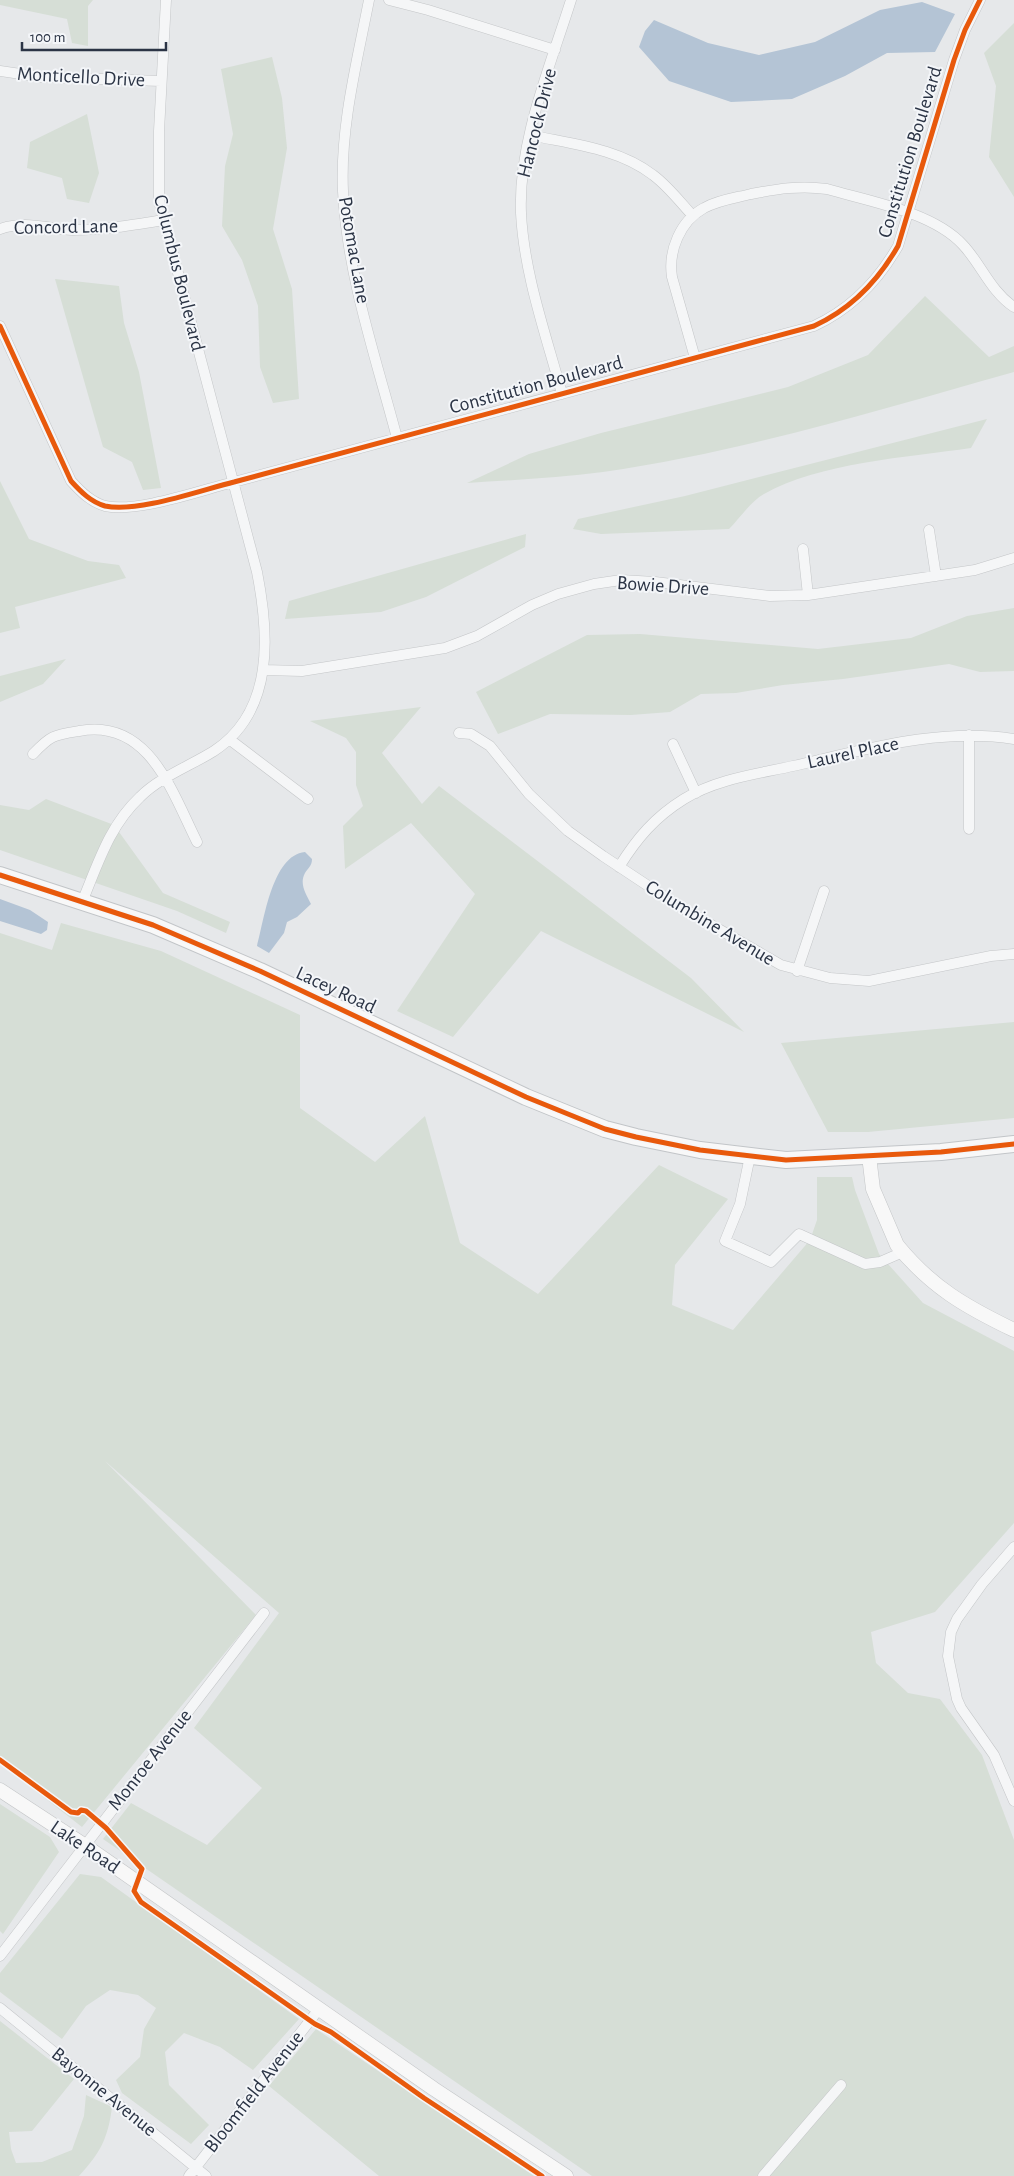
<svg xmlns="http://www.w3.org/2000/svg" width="1014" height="2176" font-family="'Alegreya Sans',sans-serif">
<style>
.green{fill:#d6ded6}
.water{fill:#b4c4d5}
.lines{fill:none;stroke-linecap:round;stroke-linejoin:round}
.street-casing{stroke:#c4c6c8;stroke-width:11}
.secondary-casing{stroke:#c4c6c8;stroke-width:15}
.primary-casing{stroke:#c2c5c8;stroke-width:18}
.street{stroke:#f5f6f7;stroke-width:10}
.secondary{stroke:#f8f8f8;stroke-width:14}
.primary{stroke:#f8f8f8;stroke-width:16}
.cycleway-casing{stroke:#f4f6f9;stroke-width:8}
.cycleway{stroke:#e8590c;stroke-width:5}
.labels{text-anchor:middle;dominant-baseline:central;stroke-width:4;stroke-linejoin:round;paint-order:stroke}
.street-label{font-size:20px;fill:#2b3445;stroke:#f4f6f9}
</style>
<rect width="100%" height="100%" fill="#e6e8ea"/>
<path class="green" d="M 0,0 L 93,0 L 88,6 L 88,46 L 72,43 L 67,19 L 0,5 Z
M 1014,23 L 1014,197 L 989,157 L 996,86 L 984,53 Z
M 272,57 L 282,98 L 287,148 L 273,229 L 292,289 L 299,399 L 273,403 L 260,367 L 258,306 L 242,260 L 222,226 L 225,166 L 233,134 L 221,69 Z
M 87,114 L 99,173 L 89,203 L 67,199 L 62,178 L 27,168 L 30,142 Z
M 55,279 L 119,286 L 124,323 L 139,372 L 161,488 L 143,490 L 132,462 L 103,447 Z
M 925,296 L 989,357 L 1014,346 L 1014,372 C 879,410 742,452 603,472 C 558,478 512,480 467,483 L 529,454 L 601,433 L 788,387 L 868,355 Z
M 987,419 L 971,448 C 909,457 818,463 764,494 C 751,501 740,518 729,529 L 601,534 L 573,529 L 578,519 L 685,496 Z
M 0,481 L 29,539 L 88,561 L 119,565 L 126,578 L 15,607 L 20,628 L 0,633 Z
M 526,534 L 525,547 L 426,597 L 381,612 L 285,619 L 289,601 Z
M 1014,608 L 1014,671 L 980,672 L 949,664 L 843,679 L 783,685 L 736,693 L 701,694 L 670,712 L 631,715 L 550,714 L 498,734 L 476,692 L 587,635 L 640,634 L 818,649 L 911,638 L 967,616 Z
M 66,659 L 43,684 L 0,702 L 0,676 Z
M 421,707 L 382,753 L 422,804 L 439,786 L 691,978 L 744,1032 L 541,931 L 453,1037 L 397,1011 L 475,894 L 411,823 L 345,869 L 343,826 L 363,806 L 356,785 L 356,752 L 346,738 L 310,721 Z
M 46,799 L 114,825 L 163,893 L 230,922 L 226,933 L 177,911 L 0,850 L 0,805 L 29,810 Z
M 61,923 L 161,951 L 300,1015 L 300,1108 L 375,1162 L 425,1116 L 460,1243 L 538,1294 L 659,1165 L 728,1199 L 675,1265 L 672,1305 L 733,1330 L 810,1240 L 817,1220 L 817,1177 L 852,1177 L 855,1190 L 879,1254 L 923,1303 L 1014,1351 L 1014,1523 L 935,1612 L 871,1632 L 876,1663 L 908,1693 L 940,1699 L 982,1755 L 1014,1840 L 1014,2176 L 592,2176 L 103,1839 L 131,1803 L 207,1845 L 262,1788 L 194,1728 L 279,1613 L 105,1461 L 256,1615 L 82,1827 L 0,1763 L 0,933 L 52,950 Z
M 1014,1022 L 1014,1118 L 868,1132 L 828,1132 L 781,1043 Z
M 0,1804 L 50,1837 L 59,1852 L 3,1934 L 0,1931 Z
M 80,1874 L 101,1877 L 299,2019 L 253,2070 L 220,2047 L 184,2033 L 165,2052 L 169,2085 L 209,2125 L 191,2144 L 122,2093 L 116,2080 L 140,2057 L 144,2029 L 156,2008 L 138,1995 L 110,1990 L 86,2006 L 62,2039 L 0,1992 L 0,1973 Z
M 0,2021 L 74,2079 L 32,2131 L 9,2132 L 11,2149 L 16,2163 L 42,2162 L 72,2150 L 84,2116 L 86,2095 L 112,2107 C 108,2139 100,2153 79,2176 L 0,2176 Z
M 316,2029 L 534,2176 L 379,2176 L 269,2086 Z"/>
<path class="water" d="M 922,2 L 955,14 L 935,52 L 887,53 L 845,76 L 792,99 L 731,102 L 669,81 L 639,47 L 645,31 L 654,20 L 708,43 L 759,55 L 815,42 L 880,10 Z
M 305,852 L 312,859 C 312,866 308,868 305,873 C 299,884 306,894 311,904 L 297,917 L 287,922 L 284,933 L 269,953 L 257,946 C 264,921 272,855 305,852 Z
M 0,899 L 30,910 L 48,922 L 47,930 L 41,934 L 0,921 Z"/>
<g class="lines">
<g class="street-casing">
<path id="street" d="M 369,0 C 357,62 340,127 343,191 C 347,275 376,358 397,438
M 389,0 L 428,10 L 555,50
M 0,71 L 41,77 L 161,81
M 530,135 C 571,144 618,148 653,175 C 668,186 680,202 693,216
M 0,229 C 25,220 48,229 73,230 C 104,230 133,225 163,220
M 0,326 L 71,481 C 81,492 91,502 105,506 C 138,513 201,490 234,482 L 814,326 C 851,309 878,281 898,246 L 954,60 L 965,30 L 980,0
M 695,358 L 672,277 C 668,251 680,221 704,208 C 718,200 735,198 751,194 C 777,189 800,185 827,189 C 868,201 933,212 963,245 C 981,264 991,292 1014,307
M 562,394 C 546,335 524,274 521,213 C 518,142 550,67 571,0
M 929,530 L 936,576
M 803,549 L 808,595
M 263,670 L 302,671 L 445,648 L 477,636 L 532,605 L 558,594 L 594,584 L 621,580 L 655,582 L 770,596 L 808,595 L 975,570 L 1014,558
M 459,733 L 471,734 L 490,746 L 529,794 L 568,831 L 603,856 L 677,905 L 781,965 L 830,978 L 869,981 L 991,956 L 1014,954
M 229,739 L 308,799
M 673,744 L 696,793
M 33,754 C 51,735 54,735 79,731 C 149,718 172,792 197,842
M 969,829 L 969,735
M 619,867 C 637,838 655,817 684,799 C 716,779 757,774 793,766 C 864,750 940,727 1014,739
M 82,902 C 98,864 109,826 140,797 C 160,777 190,766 214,751 C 275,711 269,633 257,572 L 159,201 L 159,131 L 166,0
M 797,971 L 824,891
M 750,1156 L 740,1204 L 725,1241 L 771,1262 L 799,1234 L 865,1264 L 880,1262 L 903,1252
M 1014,1547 L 982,1584 L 957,1619 L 951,1632 L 948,1656 L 957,1699 L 961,1708 L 994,1755 L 1014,1801
M 0,1956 L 264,1613
M 0,2008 L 206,2176
M 189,2176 L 319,2009
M 763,2176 L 841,2085"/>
</g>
<g class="secondary-casing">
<path id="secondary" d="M 869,1156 L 873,1189 L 897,1245 C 931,1287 966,1307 1014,1330
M 0,1790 L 84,1845 L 434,2089 L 566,2176"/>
</g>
<g class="primary-casing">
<path id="primary" d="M 0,875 L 153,925 L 260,971 L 526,1097 L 605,1129 L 636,1137 L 700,1150 L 786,1160 L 941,1152 L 1014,1144"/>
</g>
<use href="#street" class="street"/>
<use href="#secondary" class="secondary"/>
<use href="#primary" class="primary"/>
<g class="cycleway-casing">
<path id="cycleway" d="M 0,326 L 71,481 C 81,492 91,502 105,506 C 138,513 201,490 234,482 L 814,326 C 851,309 878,281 898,246 L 954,60 L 965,30 L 980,0
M 0,875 L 153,925 L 260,971 L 526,1097 L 605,1129 L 636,1137 L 700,1150 L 786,1160 L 941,1152 L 1014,1144
M 0,1760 L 71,1812 L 78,1813 L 81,1810 L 86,1811 L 106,1828 L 142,1869 L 134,1891 L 141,1902 L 315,2024 L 331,2032 L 424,2098 L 542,2176"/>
</g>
<use href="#cycleway" class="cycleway"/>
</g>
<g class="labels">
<g class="street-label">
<text transform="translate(81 77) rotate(3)">Monticello Drive</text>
<text transform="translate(537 123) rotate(-76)">Hancock Drive</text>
<text transform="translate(910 152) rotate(-73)">Constitution Boulevard</text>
<text transform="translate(66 227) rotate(-1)">Concord Lane</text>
<text transform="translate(354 250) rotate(80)">Potomac Lane</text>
<text transform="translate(179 273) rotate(76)">Columbus Boulevard</text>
<text transform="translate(536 385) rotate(-15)">Constitution Boulevard</text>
<text transform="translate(663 586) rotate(4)">Bowie Drive</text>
<text transform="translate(853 753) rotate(-12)">Laurel Place</text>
<text transform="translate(710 923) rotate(31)">Columbine Avenue</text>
<text transform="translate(336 990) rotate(25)">Lacey Road</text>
<text transform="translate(150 1760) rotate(-52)">Monroe Avenue</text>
<text transform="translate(85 1847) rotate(34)">Lake Road</text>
<text transform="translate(104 2092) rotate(39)">Bayonne Avenue</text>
<text transform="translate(254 2092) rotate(-52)">Bloomfield Avenue</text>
</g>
</g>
<path d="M22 42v8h144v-8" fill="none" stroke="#2b3445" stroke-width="2.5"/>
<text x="30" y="42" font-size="15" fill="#2b3445" stroke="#f4f6f9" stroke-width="4" paint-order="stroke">100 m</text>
</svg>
